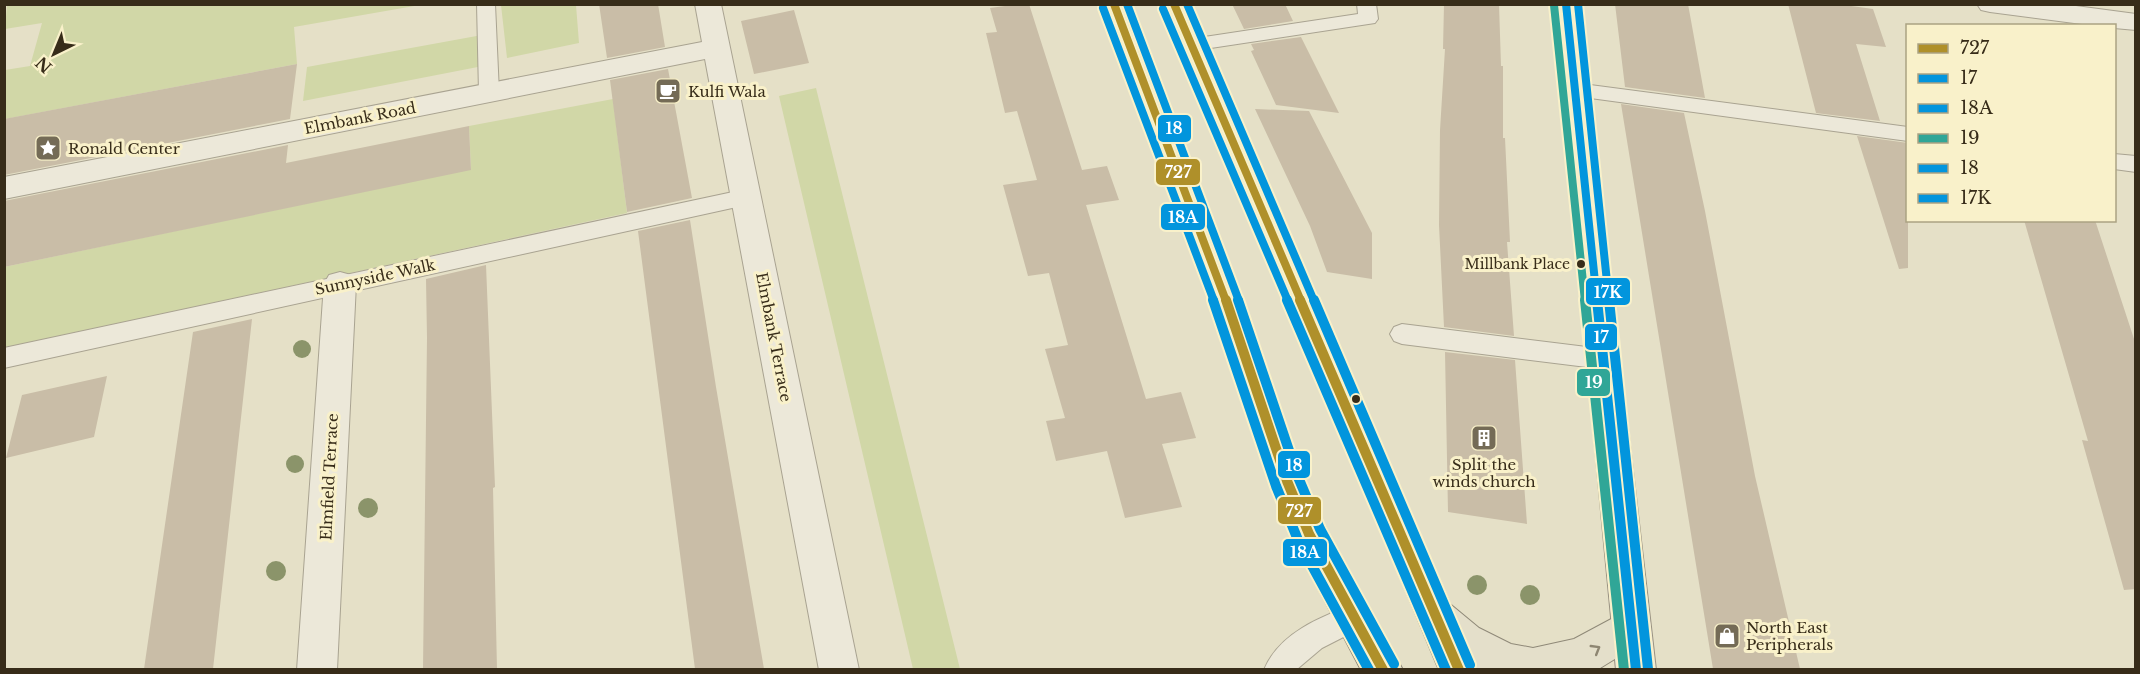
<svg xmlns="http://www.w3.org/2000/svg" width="2140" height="674" font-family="'Libre Baskerville',serif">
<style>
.green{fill:#d1d7a7}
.building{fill:#c9bda7}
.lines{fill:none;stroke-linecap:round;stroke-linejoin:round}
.lane-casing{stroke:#a9a391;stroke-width:2}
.street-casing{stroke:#a9a391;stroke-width:2}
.secondary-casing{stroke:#999281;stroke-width:2}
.primary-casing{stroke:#8f8978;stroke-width:2}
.lane{fill:#ece8d9;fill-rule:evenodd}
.street{fill:#ece8d9;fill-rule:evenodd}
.secondary{fill:#ece8d9;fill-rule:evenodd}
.primary{fill:#e4dfca;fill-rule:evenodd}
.bus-1-far1-casing{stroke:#f9f1ca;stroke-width:12}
.bus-1-casing{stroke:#f9f1ca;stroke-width:14}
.bus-2-far1-casing{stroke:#f9f1ca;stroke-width:12}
.bus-2-casing{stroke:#f9f1ca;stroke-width:14}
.bus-3-far1-casing{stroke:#f9f1ca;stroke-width:12}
.bus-3-casing{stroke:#f9f1ca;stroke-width:14}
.bus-4-far1-casing{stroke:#f9f1ca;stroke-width:12}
.bus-4-casing{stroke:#f9f1ca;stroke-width:14}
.bus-5-far1-casing{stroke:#f9f1ca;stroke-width:12}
.bus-5-casing{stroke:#f9f1ca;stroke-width:14}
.bus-6-far1-casing{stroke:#f9f1ca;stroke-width:12}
.bus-6-casing{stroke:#f9f1ca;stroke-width:14}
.bus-1-far1{stroke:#af902a;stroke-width:8}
.bus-1{stroke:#af902a;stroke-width:10}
.bus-2-far1{stroke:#0295dd;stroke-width:8}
.bus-2{stroke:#0295dd;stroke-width:10}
.bus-3-far1{stroke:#0295dd;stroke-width:8}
.bus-3{stroke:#0295dd;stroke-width:10}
.bus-4-far1{stroke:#30a697;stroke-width:8}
.bus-4{stroke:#30a697;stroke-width:10}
.bus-5-far1{stroke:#0295dd;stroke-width:8}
.bus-5{stroke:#0295dd;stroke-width:10}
.bus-6-far1{stroke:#0295dd;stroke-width:8}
.bus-6{stroke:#0295dd;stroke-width:10}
.tree{fill:#8b946a}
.oneway{stroke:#8e8672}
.bus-dot{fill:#372c19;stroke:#f9f1ca;stroke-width:2}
.labels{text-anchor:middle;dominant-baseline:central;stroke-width:6;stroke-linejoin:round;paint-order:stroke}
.bus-label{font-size:14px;fill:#372c19;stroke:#f9f1ca;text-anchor:end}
.poi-label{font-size:15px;fill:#372c19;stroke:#f9f1ca;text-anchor:start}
.street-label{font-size:15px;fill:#372c19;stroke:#f9f1ca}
.line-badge{stroke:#f9f1ca;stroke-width:2}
.badge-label{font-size:16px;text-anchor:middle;font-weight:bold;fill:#fff}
</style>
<rect width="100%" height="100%" fill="#e5e0c7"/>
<path class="green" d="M 7,5 L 420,5 L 294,27 L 297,64 L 5,119 L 5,70 L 30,66 L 42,23 L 5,29 Z
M 501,5 L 576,5 L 579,43 L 507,58 Z
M 482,35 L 483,66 L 303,101 L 307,67 Z
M 816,88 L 960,669 L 913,669 L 779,96 Z
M 613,99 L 627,213 L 5,348 L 4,267 L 471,169 L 469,126 Z"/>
<path class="building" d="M 599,4 L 658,4 L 665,47 L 607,58 Z
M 1019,4 L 1029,4 L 1082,170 L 1107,166 L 1119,200 L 1086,205 L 1146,399 L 1181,392 L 1196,438 L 1162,444 L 1182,507 L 1125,518 L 1107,451 L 1056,461 L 1046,421 L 1065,418 L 1045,349 L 1068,345 L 1049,273 L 1028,276 L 1003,185 L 1037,180 L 1017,111 L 1005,113 L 986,33 L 997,32 L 990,8 Z
M 1232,4 L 1285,4 L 1293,21 L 1244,29 Z
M 1444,4 L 1499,4 L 1501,66 L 1503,66 L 1503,138 L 1505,138 L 1510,242 L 1507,242 L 1514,336 L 1444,327 L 1439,225 L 1440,130 L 1445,49 L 1443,49 Z
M 1615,4 L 1688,4 L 1705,98 L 1625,87 Z
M 1788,4 L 1837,4 L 1873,9 L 1886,47 L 1856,44 L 1880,121 L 1816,113 Z
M 794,10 L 809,63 L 754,74 L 741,21 Z
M 1301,37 L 1339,113 L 1276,105 L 1251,51 L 1254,50 L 1251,44 Z
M 297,64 L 290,119 L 4,175 L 4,119 Z
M 668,69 L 692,198 L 627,212 L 610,80 Z
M 1621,104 L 1684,113 L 1705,211 L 1755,476 L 1800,669 L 1713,669 Z
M 1255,109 L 1309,111 L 1372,233 L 1372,279 L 1327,272 L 1310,226 Z
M 469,126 L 471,170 L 4,267 L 4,201 L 288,145 L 286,163 Z
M 1857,136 L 1908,143 L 1908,268 L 1899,269 Z
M 690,220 L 716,387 L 764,669 L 695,669 L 638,231 Z
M 2024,220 L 2095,220 L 2136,345 L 2136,589 L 2124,590 L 2082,440 L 2088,441 Z
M 486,265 L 495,487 L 493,488 L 497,669 L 423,669 L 427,338 L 426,279 Z
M 252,319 L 213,669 L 144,669 L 193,332 Z
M 1445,352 L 1515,360 L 1527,524 L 1448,512 Z
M 107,376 L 94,437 L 6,458 L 22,395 Z"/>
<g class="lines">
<g class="lane-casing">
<path id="lane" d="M 477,4 L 495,4 L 499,93 L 496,98 L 489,100 L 482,98 L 479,93 Z
M 1357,4 L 1376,4 L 1378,19 L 1375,23 L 1191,51 L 1184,49 L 1181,45 L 1184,41 L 1191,39 L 1358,14 Z
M 1575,83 L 1908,127 L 1908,141 L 1568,95 L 1565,90 L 1568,85 Z
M 2114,154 L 2136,156 L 2136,172 L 2114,169 Z
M 747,189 L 755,191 L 758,197 L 755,203 L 4,368 L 4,348 Z
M 1402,324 L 1603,349 L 1612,352 L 1615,359 L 1612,366 L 1603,369 L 1402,344 L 1394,341 L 1390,334 L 1394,327 Z
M 1355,604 L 1365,608 L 1369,617 L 1365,626 L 1322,648 L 1296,670 L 1264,670 C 1279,633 1320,617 1355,604 Z"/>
</g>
<g class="street-casing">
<path id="street" d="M 695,4 L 721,4 L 859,670 L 819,670 L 705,59 L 4,199 L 4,177 L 702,42 Z
M 1977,4 L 2061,4 L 2136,14 L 2136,30 L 2114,28 L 2114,26 L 2097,26 L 1990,12 L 1981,10 Z
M 340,272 L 351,275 L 356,284 L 337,670 L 297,670 L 324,284 L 329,275 Z"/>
</g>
<g class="secondary-casing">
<path id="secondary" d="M 1553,4 L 1579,4 L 1656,670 L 1616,670 Z"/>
</g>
<g class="primary-casing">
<path id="primary" d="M 1101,4 L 1127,4 L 1232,271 L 1305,481 L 1324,525 L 1403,670 L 1361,670 L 1296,546 L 1269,481 L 1200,271 Z
M 1161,4 L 1187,4 L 1450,604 L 1479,628 L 1511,644 L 1533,648 L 1574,639 L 1630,609 L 1644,615 L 1650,628 L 1644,641 L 1597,670 L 1439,670 Z"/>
</g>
<use href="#lane" class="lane"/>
<use href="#street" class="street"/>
<use href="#secondary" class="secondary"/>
<use href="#primary" class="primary"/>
<g class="bus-1-far1-casing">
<path id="bus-1-far1" d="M 1114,4 L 1226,301
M 1174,4 L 1301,301"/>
</g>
<g class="bus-1-casing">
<path id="bus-1" d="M 1226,300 L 1287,481 L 1309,534 L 1383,670
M 1300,300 L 1459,670"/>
</g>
<g class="bus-2-far1-casing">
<path id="bus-2-far1" d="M 1566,4 L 1597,301"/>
</g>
<g class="bus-2-casing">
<path id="bus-2" d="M 1597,300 L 1636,670"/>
</g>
<g class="bus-3-far1-casing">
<path id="bus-3-far1" d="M 1103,8 L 1214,301
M 1163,9 L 1288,301"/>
</g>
<g class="bus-3-casing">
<path id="bus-3" d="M 1213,300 L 1276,486 L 1298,540 L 1369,670
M 1287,300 L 1446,670"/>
</g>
<g class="bus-4-far1-casing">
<path id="bus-4-far1" d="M 1554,5 L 1585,301"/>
</g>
<g class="bus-4-casing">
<path id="bus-4" d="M 1585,300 L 1624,670"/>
</g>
<g class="bus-5-far1-casing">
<path id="bus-5-far1" d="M 1127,4 L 1239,301
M 1187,4 L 1314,301"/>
</g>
<g class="bus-5-casing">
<path id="bus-5" d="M 1238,300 L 1298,477 L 1320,529 L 1394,664
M 1314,300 L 1470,665"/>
</g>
<g class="bus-6-far1-casing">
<path id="bus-6-far1" d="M 1578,4 L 1609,301"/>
</g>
<g class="bus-6-casing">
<path id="bus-6" d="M 1609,300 L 1648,669"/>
</g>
<use href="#bus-1-far1" class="bus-1-far1"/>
<use href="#bus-1" class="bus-1"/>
<use href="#bus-2-far1" class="bus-2-far1"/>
<use href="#bus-2" class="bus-2"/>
<use href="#bus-3-far1" class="bus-3-far1"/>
<use href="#bus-3" class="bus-3"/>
<use href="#bus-4-far1" class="bus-4-far1"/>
<use href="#bus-4" class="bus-4"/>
<use href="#bus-5-far1" class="bus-5-far1"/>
<use href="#bus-5" class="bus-5"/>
<use href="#bus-6-far1" class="bus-6-far1"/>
<use href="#bus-6" class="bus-6"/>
</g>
<g class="tree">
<circle cx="302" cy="349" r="9"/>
<circle cx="295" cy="464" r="9"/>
<circle cx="368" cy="508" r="10"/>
<circle cx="276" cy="571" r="10"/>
<circle cx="1477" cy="585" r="10"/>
<circle cx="1530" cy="595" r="10"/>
</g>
<defs><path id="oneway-chevron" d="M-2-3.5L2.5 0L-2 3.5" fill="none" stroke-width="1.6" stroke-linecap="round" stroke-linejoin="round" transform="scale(1.5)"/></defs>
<use class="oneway" href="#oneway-chevron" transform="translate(1596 649) rotate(-31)"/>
<defs>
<g id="cafe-square" transform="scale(1.35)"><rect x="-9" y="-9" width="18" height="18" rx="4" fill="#746b56" stroke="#f9f1ca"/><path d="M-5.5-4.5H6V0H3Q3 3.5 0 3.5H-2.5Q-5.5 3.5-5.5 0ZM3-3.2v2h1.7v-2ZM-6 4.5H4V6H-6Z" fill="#fff"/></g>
<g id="sight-square" transform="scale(1.35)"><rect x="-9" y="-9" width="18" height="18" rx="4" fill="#746b56" stroke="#f9f1ca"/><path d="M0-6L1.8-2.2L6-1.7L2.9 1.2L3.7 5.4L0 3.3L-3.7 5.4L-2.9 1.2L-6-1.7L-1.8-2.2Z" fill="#fff"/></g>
<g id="building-square" transform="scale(1.35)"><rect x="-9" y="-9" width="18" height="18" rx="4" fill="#746b56" stroke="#f9f1ca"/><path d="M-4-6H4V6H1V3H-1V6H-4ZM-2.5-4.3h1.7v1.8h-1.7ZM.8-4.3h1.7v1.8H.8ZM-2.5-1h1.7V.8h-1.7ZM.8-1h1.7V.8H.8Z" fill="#fff"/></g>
<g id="shop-square" transform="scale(1.35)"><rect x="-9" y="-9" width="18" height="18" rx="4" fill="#746b56" stroke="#f9f1ca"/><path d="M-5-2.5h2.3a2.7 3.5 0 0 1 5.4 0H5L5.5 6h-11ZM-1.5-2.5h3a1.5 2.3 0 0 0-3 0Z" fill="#fff"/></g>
</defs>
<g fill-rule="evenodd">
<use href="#cafe-square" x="668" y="91"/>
<use href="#sight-square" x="48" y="148"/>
<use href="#building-square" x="1484" y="438"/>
<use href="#shop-square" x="1727" y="636"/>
</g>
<g class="bus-dot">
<circle cx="1581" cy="264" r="5"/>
<circle cx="1356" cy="399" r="5"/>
</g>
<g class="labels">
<g class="bus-label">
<text x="1570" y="264">Millbank Place</text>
</g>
<g class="poi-label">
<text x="688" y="91">Kulfi Wala</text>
<text x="68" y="148">Ronald Center</text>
<text x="1484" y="464" text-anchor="middle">Split the<tspan x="1484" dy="17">winds church</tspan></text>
<text x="1746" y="627">North East<tspan x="1746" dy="17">Peripherals</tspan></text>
</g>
<g class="street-label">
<text transform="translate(360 118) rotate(-11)">Elmbank Road</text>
<text transform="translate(375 277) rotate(-12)">Sunnyside Walk</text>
<text transform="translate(774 337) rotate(79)">Elmbank Terrace</text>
<text transform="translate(329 477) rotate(-87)">Elmfield Terrace</text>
</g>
</g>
<g class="line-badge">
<rect x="1157" y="114" width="35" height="29" rx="6" fill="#0295dd"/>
<rect x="1155" y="158" width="46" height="28" rx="6" fill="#af902a"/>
<rect x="1160" y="203" width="46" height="28" rx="6" fill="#0295dd"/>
<rect x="1585" y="277" width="46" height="29" rx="6" fill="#0295dd"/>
<rect x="1584" y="323" width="34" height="28" rx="6" fill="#0295dd"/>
<rect x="1576" y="368" width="35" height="29" rx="6" fill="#30a697"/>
<rect x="1277" y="450" width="34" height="29" rx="6" fill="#0295dd"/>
<rect x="1277" y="496" width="45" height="29" rx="6" fill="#af902a"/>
<rect x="1282" y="538" width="46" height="29" rx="6" fill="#0295dd"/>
</g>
<g class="badge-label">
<text x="1174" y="134">18</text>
<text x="1178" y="178">727</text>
<text x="1183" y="223">18A</text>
<text x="1608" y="298">17K</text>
<text x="1601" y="343">17</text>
<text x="1594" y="388">19</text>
<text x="1294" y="471">18</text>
<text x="1299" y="517">727</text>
<text x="1305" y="558">18A</text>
</g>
<rect width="2140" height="674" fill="none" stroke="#372c19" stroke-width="12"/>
<rect x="1906" y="24" width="210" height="198" fill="#f9f1ca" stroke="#aba283" stroke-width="1.5"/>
<rect x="1918" y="44" width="30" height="9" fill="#af902a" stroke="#aba283" stroke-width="1.5"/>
<text x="1960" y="54" font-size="18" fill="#372c19">727</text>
<rect x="1918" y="74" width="30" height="9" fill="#0295dd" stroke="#aba283" stroke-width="1.5"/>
<text x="1960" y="84" font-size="18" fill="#372c19">17</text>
<rect x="1918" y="104" width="30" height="9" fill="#0295dd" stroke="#aba283" stroke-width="1.5"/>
<text x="1960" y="114" font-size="18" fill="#372c19">18A</text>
<rect x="1918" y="134" width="30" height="9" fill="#30a697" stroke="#aba283" stroke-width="1.5"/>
<text x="1960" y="144" font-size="18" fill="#372c19">19</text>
<rect x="1918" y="164" width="30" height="9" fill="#0295dd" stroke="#aba283" stroke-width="1.5"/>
<text x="1960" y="174" font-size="18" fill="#372c19">18</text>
<rect x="1918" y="194" width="30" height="9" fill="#0295dd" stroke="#aba283" stroke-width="1.5"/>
<text x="1960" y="204" font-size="18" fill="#372c19">17K</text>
<g transform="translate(54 54) rotate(223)" stroke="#f9f1ca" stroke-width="4.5" paint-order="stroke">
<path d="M0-4.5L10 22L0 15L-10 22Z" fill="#372c19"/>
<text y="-9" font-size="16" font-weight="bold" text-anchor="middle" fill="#372c19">N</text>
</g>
</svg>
